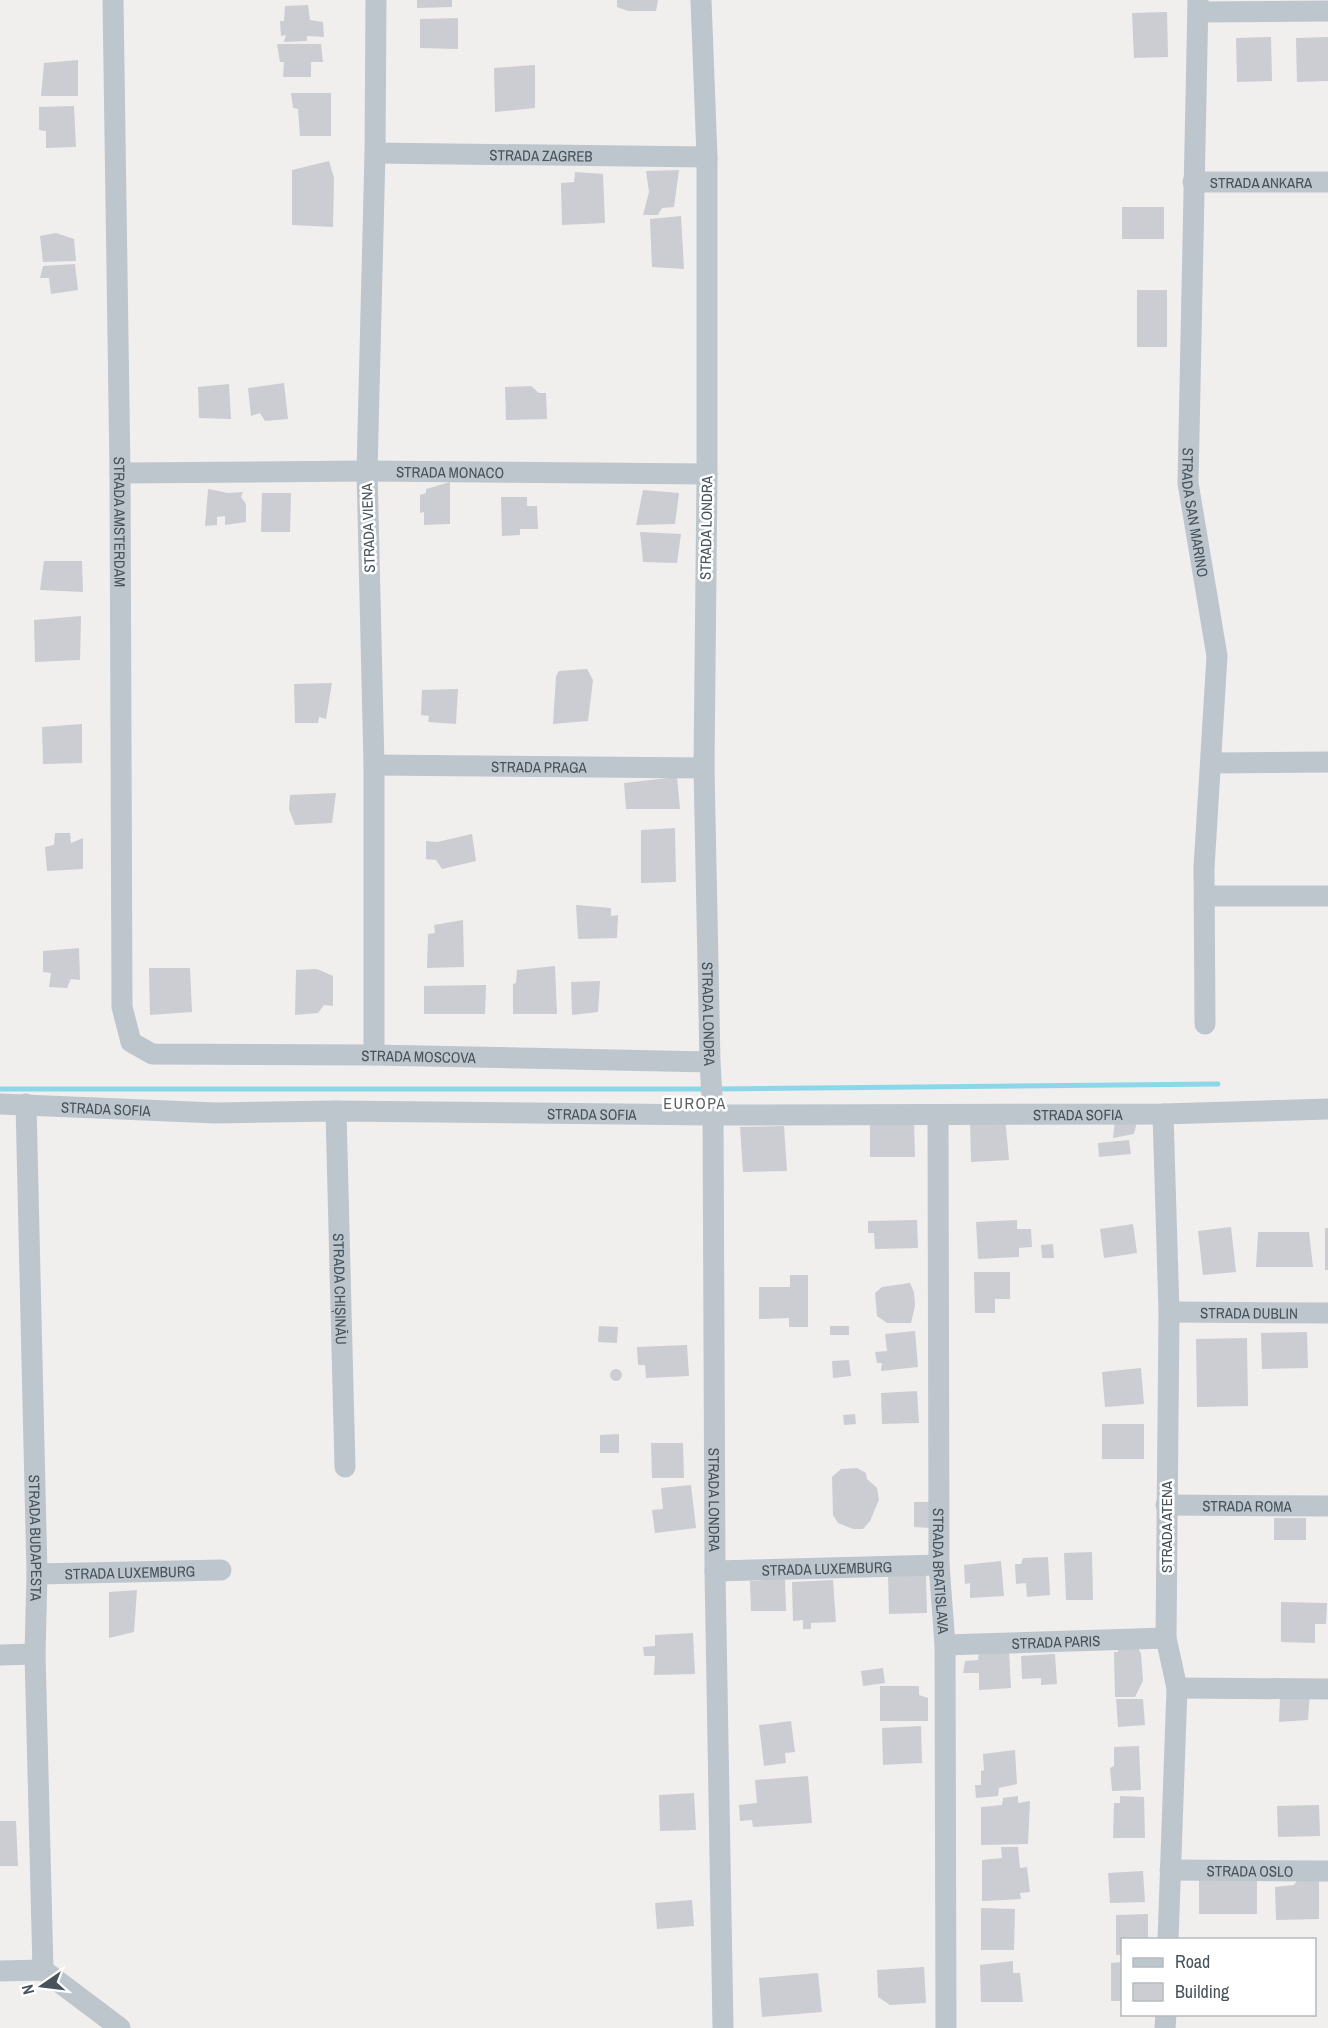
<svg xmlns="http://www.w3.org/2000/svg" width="1328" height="2028" font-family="'Archivo Narrow',sans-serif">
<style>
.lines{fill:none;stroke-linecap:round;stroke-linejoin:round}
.stream{stroke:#8bd7e9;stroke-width:5}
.building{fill:#cbcdd3}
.street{stroke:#bdc6cd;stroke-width:21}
.labels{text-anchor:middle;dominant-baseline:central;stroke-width:5;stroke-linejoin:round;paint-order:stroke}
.street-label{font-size:15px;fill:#47525b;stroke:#fff}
.neighbourhood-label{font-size:16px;letter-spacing:1.5px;fill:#5b5f63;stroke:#fff}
</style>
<rect width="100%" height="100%" fill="#f1eeee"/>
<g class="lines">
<path class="stream" d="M 0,1089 L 706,1089
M 716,1089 L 1218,1084"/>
</g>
<path class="building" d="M 417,0 L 452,0 L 452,7 L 417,8 Z
M 617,0 L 658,0 L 656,11 L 628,11 L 617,7 Z
M 308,5 L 310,20 L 323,22 L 324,37 L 307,36 L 307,41 L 284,42 L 286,35 L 281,36 L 280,21 L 284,21 L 285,6 Z
M 1167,12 L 1168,57 L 1134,58 L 1132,13 Z
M 458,18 L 458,49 L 420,48 L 420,19 Z
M 1271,37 L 1272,81 L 1237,82 L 1236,38 Z
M 1328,37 L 1328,81 L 1297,82 L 1296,38 Z
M 277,44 L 321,44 L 323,62 L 311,62 L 311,77 L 283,77 L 284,62 L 280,62 Z
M 78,60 L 78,96 L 41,96 L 44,63 Z
M 535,65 L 535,108 L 495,112 L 494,68 Z
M 291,93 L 331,93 L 331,136 L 300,136 L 298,109 L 293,108 Z
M 74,106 L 76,147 L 46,148 L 46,131 L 39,130 L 39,107 Z
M 329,161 L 334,178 L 333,227 L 292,225 L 292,170 Z
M 679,170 L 674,207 L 662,208 L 658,215 L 643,215 L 649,192 L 646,171 Z
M 575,172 L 603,174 L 605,223 L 562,225 L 561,183 L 574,182 Z
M 1122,207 L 1164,207 L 1164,239 L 1122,239 Z
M 681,216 L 684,269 L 652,267 L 650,219 Z
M 56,233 L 74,239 L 76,261 L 43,262 L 40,236 Z
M 75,264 L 78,290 L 51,294 L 49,278 L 40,278 L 43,266 Z
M 1137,290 L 1167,290 L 1167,347 L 1137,347 Z
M 284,383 L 288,419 L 265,421 L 260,413 L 251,416 L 248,388 Z
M 229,384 L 231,419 L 199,418 L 198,387 Z
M 531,386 L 539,393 L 546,393 L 547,419 L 506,420 L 505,387 Z
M 450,482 L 450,524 L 424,525 L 424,512 L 420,513 L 420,495 L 426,493 L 426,489 Z
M 208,489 L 228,493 L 243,492 L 241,497 L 246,504 L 246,522 L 225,525 L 225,516 L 217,517 L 217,525 L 205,526 Z
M 643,490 L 679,493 L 675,524 L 636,525 Z
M 262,493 L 291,493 L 290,532 L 261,532 Z
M 501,497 L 527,497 L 527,506 L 537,506 L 538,529 L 520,529 L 520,535 L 502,536 Z
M 640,532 L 681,534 L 677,563 L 643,562 Z
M 44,561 L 82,561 L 83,592 L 40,590 Z
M 81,616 L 80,660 L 35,662 L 34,620 Z
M 587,669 L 593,680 L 588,721 L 553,724 L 556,676 L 559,671 Z
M 332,683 L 326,719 L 319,717 L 318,723 L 295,723 L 294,684 Z
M 458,689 L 456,724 L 428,722 L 429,716 L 421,715 L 422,690 Z
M 82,724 L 82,763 L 43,764 L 42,727 Z
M 677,777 L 680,809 L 626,809 L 624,783 Z
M 336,793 L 332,823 L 295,825 L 289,809 L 290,795 Z
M 675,828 L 676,882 L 641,883 L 641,830 Z
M 55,833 L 70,833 L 71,843 L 83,838 L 83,869 L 47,871 L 45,847 L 54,845 Z
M 472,834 L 476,861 L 442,869 L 436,860 L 426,859 L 426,841 L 437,842 Z
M 576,905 L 611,908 L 611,916 L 618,915 L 617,938 L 578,939 Z
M 463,920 L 464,967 L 427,968 L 428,934 L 435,933 L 434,925 Z
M 79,948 L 80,980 L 71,979 L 67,988 L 49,987 L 51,973 L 43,972 L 43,951 Z
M 555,966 L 557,1014 L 513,1014 L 513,984 L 516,983 L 517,970 Z
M 149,968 L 190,968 L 192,1012 L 150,1015 Z
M 317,969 L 333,976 L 333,1006 L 324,1005 L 318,1013 L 295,1015 L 296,970 Z
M 600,981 L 598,1012 L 572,1015 L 571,982 Z
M 486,985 L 485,1014 L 424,1014 L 424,986 Z
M 1005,1116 L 1009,1160 L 971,1162 L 970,1119 Z
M 1138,1118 L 1134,1134 L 1113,1138 L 1115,1119 Z
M 914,1119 L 915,1157 L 870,1157 L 870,1120 Z
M 784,1126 L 787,1171 L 743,1172 L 740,1127 Z
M 1129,1140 L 1131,1154 L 1099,1157 L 1098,1143 Z
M 917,1220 L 918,1248 L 875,1249 L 874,1233 L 868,1233 L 868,1221 Z
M 1017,1220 L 1017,1229 L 1031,1229 L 1032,1247 L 1019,1248 L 1019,1257 L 978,1259 L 976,1222 Z
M 1133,1224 L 1137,1253 L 1104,1258 L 1100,1229 Z
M 1231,1227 L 1236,1272 L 1203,1275 L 1198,1231 Z
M 1325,1228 L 1328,1228 L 1328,1270 L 1325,1270 Z
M 1258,1232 L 1309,1232 L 1313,1267 L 1256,1267 Z
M 1053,1244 L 1054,1258 L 1042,1258 L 1041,1245 Z
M 974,1272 L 1010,1272 L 1010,1299 L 995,1299 L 995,1313 L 975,1313 Z
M 790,1275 L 808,1275 L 808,1327 L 789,1327 L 789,1318 L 759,1319 L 759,1287 L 790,1287 Z
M 910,1283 L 914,1292 L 915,1306 L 911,1323 L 887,1323 L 877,1316 L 875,1293 L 882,1287 Z
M 599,1326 L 618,1327 L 617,1343 L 598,1342 Z
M 830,1326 L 849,1326 L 849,1335 L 830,1335 Z
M 915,1331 L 918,1367 L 881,1371 L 882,1363 L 877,1363 L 875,1352 L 887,1351 L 885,1334 Z
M 1307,1332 L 1308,1368 L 1262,1369 L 1261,1333 Z
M 1247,1338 L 1248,1406 L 1197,1407 L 1196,1339 Z
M 687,1345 L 689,1376 L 646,1378 L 645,1365 L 638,1365 L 637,1347 Z
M 849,1360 L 851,1376 L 833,1378 L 832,1361 Z
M 1141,1368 L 1144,1404 L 1105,1407 L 1102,1372 Z
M610 1375a6 6 0 1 1 12 0a6 6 0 1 1-12 0Z
M 917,1391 L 919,1423 L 882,1424 L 881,1393 Z
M 855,1414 L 856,1424 L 844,1425 L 843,1415 Z
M 1102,1424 L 1144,1424 L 1144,1459 L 1102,1459 Z
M 619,1434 L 619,1453 L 600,1453 L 600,1435 Z
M 651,1443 L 683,1443 L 684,1478 L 652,1478 Z
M 857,1468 L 866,1473 L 867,1479 L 877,1488 L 879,1500 L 870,1521 L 863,1529 L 853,1529 L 838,1523 L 833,1515 L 832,1477 L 841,1469 Z
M 691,1485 L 696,1528 L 655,1533 L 652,1510 L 663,1509 L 661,1488 Z
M 914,1502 L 930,1502 L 930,1528 L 914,1527 Z
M 1274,1518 L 1306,1518 L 1306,1540 L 1274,1540 Z
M 1092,1552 L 1093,1600 L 1066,1600 L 1064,1553 Z
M 1048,1557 L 1050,1595 L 1027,1597 L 1026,1583 L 1016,1584 L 1015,1564 L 1021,1564 L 1023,1558 Z
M 1001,1561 L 1004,1596 L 970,1598 L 970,1583 L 965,1584 L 964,1565 Z
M 926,1575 L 927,1613 L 889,1614 L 888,1576 Z
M 785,1579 L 786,1611 L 751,1611 L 750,1581 Z
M 833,1580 L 836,1622 L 811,1623 L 811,1629 L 803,1629 L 803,1620 L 793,1621 L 792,1582 Z
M 137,1590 L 134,1632 L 109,1638 L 109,1592 Z
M 1281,1602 L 1327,1603 L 1326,1624 L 1315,1624 L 1315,1643 L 1281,1642 Z
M 693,1633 L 695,1674 L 654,1675 L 655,1656 L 644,1656 L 643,1647 L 655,1646 L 655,1635 Z
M 1118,1644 L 1136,1644 L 1141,1654 L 1143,1681 L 1135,1697 L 1115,1697 L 1114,1652 L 1118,1652 Z
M 1009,1650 L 1011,1688 L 979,1690 L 979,1673 L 963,1673 L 965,1661 L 978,1660 L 979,1652 Z
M 1055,1654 L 1057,1684 L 1041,1685 L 1041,1678 L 1022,1679 L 1021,1656 Z
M 883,1668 L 885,1683 L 863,1686 L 861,1671 Z
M 880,1686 L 919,1686 L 919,1695 L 928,1698 L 928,1721 L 880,1721 Z
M 1310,1691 L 1308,1720 L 1279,1722 L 1280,1696 Z
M 1116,1699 L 1143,1699 L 1145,1725 L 1118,1727 Z
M 791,1721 L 795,1752 L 785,1753 L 786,1763 L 764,1766 L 759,1725 Z
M 921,1726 L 922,1763 L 883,1765 L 882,1728 Z
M 1139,1746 L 1141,1790 L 1112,1791 L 1110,1768 L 1114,1766 L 1114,1747 Z
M 1015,1750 L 1017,1784 L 999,1788 L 998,1796 L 976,1798 L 975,1785 L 981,1785 L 981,1771 L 984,1770 L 983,1754 Z
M 808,1776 L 812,1823 L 753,1827 L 752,1820 L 740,1821 L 739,1805 L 757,1803 L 755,1780 Z
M 694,1793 L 696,1830 L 660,1831 L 659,1795 Z
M 1018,1796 L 1018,1803 L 1030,1801 L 1028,1844 L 981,1845 L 981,1807 L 1002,1805 L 1003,1798 Z
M 1120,1796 L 1144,1797 L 1145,1838 L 1113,1838 L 1114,1803 L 1120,1803 Z
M 1319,1805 L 1320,1836 L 1278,1837 L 1277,1806 Z
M 0,1821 L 16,1821 L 18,1866 L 0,1866 Z
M 1001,1847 L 1018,1847 L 1020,1868 L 1027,1867 L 1030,1892 L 1020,1893 L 1021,1899 L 982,1901 L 982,1860 L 1002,1858 Z
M 1143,1871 L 1145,1902 L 1110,1903 L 1108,1873 Z
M 1319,1876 L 1319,1919 L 1276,1920 L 1275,1887 L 1294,1885 L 1299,1878 Z
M 1199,1877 L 1257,1878 L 1257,1914 L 1199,1914 Z
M 692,1900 L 694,1926 L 657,1929 L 655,1903 Z
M 981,1908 L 1015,1909 L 1014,1950 L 981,1950 Z
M 1148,1914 L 1148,1940 L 1122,1940 L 1122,1955 L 1116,1955 L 1116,1915 Z
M 1013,1961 L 1013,1973 L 1020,1973 L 1023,2002 L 981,2002 L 980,1965 Z
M 1122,1962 L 1122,2001 L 1111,2001 L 1111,1963 Z
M 924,1967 L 926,2003 L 890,2005 L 878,1997 L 877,1970 Z
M 818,1973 L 822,2012 L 762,2017 L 759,1978 Z"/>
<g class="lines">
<g class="street">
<path id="s1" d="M 113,0 L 120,473 L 122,1007 L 131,1042 L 152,1054 L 374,1055 L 710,1062"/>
<path id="s2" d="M 701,0 L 707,157 L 707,474 L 704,768 L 710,1062 L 713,1115 L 715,1571 L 723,2028"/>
<path id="s3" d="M 1198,0 L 1188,483 L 1217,656 L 1204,868 L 1205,1024"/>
<path d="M 1198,12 L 1328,11"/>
<path id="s4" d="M 375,153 L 707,157"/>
<path id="s5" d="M 1193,182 L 1328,182"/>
<path id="s6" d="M 120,473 L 367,471 L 707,474"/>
<path d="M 1211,763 L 1328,762"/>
<path id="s7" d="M 374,765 L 704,768"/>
<path d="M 1205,896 L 1328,896"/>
<path d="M 374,1055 L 374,765 L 367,471 L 375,153 L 376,0"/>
<path id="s8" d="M 0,1104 L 216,1113 L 336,1111 L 713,1115 L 1163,1114 L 1328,1109"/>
<path id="s9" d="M 26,1104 L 37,1574 L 35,1654 L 43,1970"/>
<path id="s10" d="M 336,1111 L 345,1467"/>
<path d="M 1163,1114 L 1169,1312 L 1166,1638 L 1177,1688 L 1168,1940"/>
<path id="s11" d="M 938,1115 L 939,1565 L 945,1645 L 946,2028"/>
<path id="s12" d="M 1169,1312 L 1328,1313"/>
<path id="s13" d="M 1166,1505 L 1328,1506"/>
<path id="s14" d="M 715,1571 L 939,1565"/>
<path id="s15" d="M 37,1574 L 221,1570"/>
<path id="s16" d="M 945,1645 L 1166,1638"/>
<path d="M 0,1655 L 35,1654"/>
<path d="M 1177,1688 L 1328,1689"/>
<path id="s17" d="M 1170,1870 L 1328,1871"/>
<path d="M 0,1971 L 43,1970 L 120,2028"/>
<path d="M 1165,2028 L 1166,2014"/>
</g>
</g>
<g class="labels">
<g class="street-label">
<text stroke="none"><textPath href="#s4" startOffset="166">STRADA ZAGREB</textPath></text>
<text stroke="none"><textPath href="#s5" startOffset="68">STRADA ANKARA</textPath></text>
<text stroke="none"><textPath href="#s6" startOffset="330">STRADA MONACO</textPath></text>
<text stroke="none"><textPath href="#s3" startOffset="513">STRADA SAN MARINO</textPath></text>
<text stroke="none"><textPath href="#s1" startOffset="522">STRADA AMSTERDAM</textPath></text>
<text transform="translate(368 528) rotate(-92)">STRADA VIENA</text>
<text transform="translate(706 528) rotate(-89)">STRADA LONDRA</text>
<text stroke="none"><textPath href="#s7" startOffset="165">STRADA PRAGA</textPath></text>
<text stroke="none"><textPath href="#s2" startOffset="1014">STRADA LONDRA</textPath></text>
<text stroke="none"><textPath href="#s1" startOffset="1334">STRADA MOSCOVA</textPath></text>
<text stroke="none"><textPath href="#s8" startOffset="106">STRADA SOFIA</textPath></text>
<text stroke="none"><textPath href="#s8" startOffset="592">STRADA SOFIA</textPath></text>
<text stroke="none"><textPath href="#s8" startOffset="1078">STRADA SOFIA</textPath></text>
<text stroke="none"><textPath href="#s10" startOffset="178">STRADA CHIȘINĂU</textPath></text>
<text stroke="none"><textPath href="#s12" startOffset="80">STRADA DUBLIN</textPath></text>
<text stroke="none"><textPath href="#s2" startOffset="1500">STRADA LONDRA</textPath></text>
<text stroke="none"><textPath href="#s13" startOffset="81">STRADA ROMA</textPath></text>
<text transform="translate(1166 1527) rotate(-90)">STRADA ATENA</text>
<text stroke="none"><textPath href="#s9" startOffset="434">STRADA BUDAPESTA</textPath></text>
<text stroke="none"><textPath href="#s14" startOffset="112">STRADA LUXEMBURG</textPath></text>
<text stroke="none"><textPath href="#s11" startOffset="456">STRADA BRATISLAVA</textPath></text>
<text stroke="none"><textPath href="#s15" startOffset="93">STRADA LUXEMBURG</textPath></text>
<text stroke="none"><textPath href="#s16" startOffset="111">STRADA PARIS</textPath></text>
<text stroke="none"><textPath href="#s17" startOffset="80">STRADA OSLO</textPath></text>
</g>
<g class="neighbourhood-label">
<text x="695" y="1103">EUROPA</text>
</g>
</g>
<rect x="1121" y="1938" width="195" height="78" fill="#ffffff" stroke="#b5babd" stroke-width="1.5"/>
<rect x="1133" y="1958" width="30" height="9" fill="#bdc6cd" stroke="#b5babd" stroke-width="1.5"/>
<text x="1175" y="1968" font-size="18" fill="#47525b">Road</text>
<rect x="1133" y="1983" width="30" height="18" fill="#cbcdd3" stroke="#b5babd" stroke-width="1.5"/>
<text x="1175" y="1998" font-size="18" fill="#47525b">Building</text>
<g transform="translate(42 1986) rotate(256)" stroke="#ffffff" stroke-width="4.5" paint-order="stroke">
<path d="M0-4.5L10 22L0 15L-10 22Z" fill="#47525b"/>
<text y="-9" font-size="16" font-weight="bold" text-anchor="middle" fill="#47525b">N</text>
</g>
</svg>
